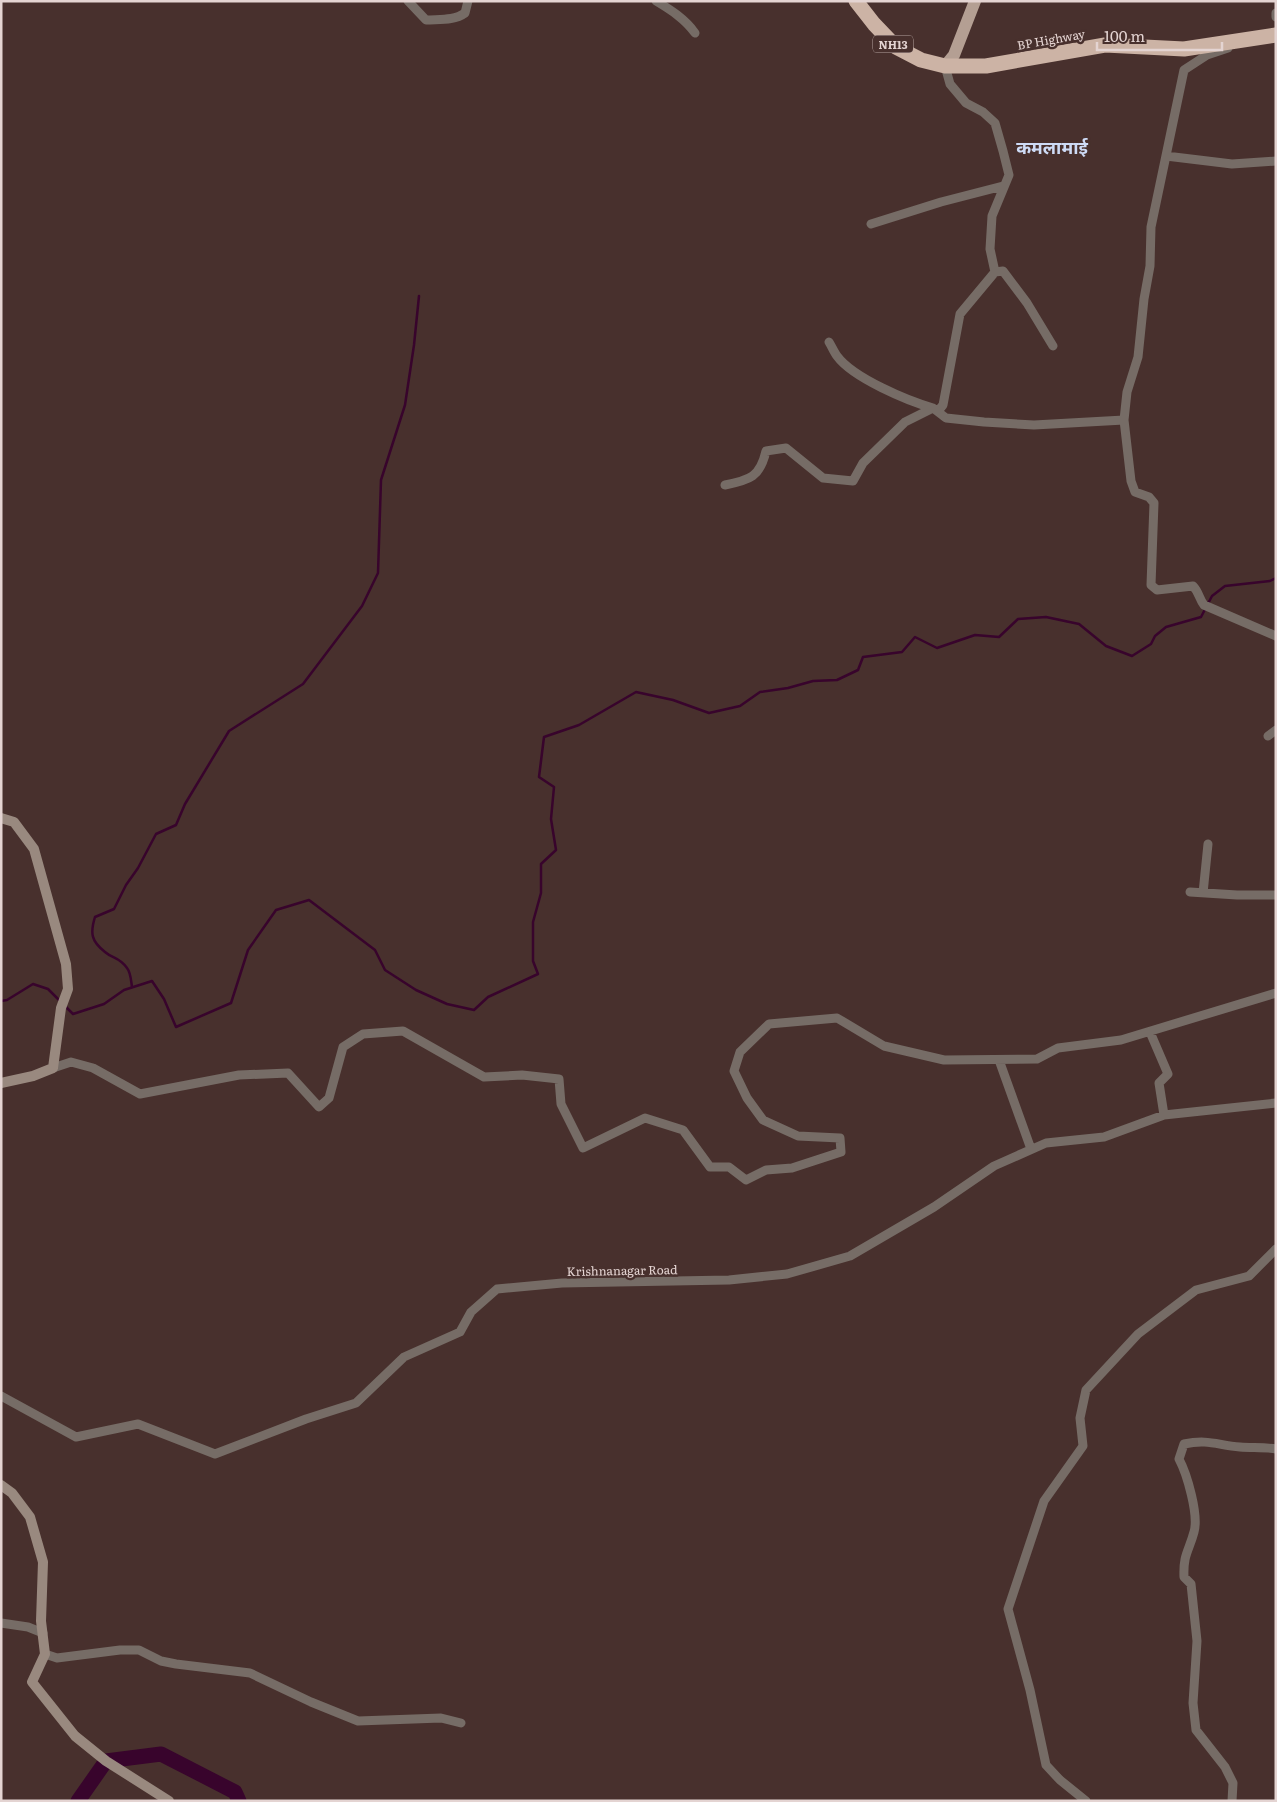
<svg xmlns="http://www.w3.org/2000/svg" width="1277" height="1802" font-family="Literata,'Noto Sans Devanagari',serif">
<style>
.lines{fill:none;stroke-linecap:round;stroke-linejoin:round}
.stream{stroke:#38042c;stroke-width:2.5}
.river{stroke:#38042c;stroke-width:15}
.street{stroke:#766c66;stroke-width:9}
.secondary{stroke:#99897f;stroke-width:10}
.primary{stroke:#b49f93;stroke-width:12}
.highway{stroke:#ccb3a5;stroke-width:15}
.labels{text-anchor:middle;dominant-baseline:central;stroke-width:5;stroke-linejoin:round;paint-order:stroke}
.shield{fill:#48302d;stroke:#b5a3a0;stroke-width:1}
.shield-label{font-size:11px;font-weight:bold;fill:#e4d4d2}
.street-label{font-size:12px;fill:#e4d4d2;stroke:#48302d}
.district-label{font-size:18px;font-weight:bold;fill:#cedbf6;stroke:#48302d}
</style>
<rect width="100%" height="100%" fill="#48302d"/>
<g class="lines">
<path class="stream" d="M 132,987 C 131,981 131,973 127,968 C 119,957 113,959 105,952 C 91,941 90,933 95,917 L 114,909 L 126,885 L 138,868 L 156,834 L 176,825 L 185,804 L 229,731 L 303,684 L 362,606 L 378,573 L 381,480 L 405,405 L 414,345 L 419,296
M 1,1001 L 7,1000 L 33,984 L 48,989 L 60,1001
M 64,1005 L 73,1014 L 104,1004 L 124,990 L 152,981 L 164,999 L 176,1027 L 231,1003 L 248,950 L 276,910 L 309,900 L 375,950 L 385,970 L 416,990 L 447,1004 L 474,1010 L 488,997 L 538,974 L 533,961 L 533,922 L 541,893 L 541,864 L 556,850 L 551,819 L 554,787 L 539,777 L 544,737 L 579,725 L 636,692 L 673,700 L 709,713 L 740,706 L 760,692 L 788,688 L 813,681 L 837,680 L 858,670 L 863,657 L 902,652 L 915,637 L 937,648 L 975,635 L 999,637 L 1018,619 L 1046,617 L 1079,624 L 1106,646 L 1132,656 L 1151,644 L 1155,636 L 1166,627 L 1201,617 L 1212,596 L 1225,586 L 1270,581 L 1276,578"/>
<path class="river" d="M 78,1801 L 106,1761 L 161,1754 L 235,1792 L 239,1801"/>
<path class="street" d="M 408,1 L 426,20 C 439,19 454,21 465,13 L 468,1
M 656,1 C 671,10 685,19 695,33
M 1276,13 L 1276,17
M 1228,48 L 1207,55 L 1184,70 L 1151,227 L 1150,266 L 1144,299 L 1138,357 L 1127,392 L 1124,420 L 1131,481 L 1135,492 L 1149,497 L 1154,503 L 1151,585 L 1157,590 L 1193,586 C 1199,592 1199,599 1204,605 L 1276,636
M 1166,156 L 1232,164 L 1276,161
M 871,224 L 941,202 L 1003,186
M 995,272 L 1003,271 L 1027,303 L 1053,346
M 829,342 C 832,347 834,352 837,356 C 853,378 908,401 933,408
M 938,411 L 943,405 L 960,314 L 995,272 L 990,249 L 992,216 L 1009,175 L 1003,151 L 995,123 L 983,112 L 966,103 L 950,84 L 945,66
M 725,485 C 750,480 760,477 766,451 L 786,448 L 823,478 L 853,481 L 863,463 L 905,422 L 933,408 L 946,418 L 984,422 L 1034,425 L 1124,420
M 1268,736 L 1276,730
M 1190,892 L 1237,895 L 1276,895
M 1203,893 L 1208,844
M 1150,1032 L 1168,1074 L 1159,1083 L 1164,1115
M 999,1060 L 1031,1149
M 53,1068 L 71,1062 L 93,1068 L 140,1094 L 239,1075 L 288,1073 L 319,1107 L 329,1098 L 343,1047 L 363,1034 L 403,1031 L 484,1077 L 522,1075 L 559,1079 L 561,1104 L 583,1148 L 645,1118 L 683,1130 L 710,1167 L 729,1167 L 746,1180 L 766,1170 L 792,1168 L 841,1152 L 840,1138 L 798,1136 L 763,1120 L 747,1098 L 734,1071 L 740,1052 L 769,1024 L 837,1018 L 884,1046 L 944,1060 L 1037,1059 L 1058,1048 L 1121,1040 L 1276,993
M 1,1396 L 76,1437 L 138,1424 L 215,1454 L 306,1419 L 356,1403 L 404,1357 L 460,1332 L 471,1312 L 497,1289 L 562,1283 L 729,1280 L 787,1274 L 850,1256 L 934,1207 L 994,1166 L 1046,1143 L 1104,1137 L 1164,1115 L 1276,1103
M 1,1623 L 28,1627 L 43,1633
M 45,1654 L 57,1658 L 120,1650 L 139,1650 L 161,1661 L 176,1664 L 250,1673 L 311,1702 L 358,1721 L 441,1718 L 461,1723
M 1086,1801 L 1060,1780 L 1046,1765 L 1030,1690 L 1008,1609 L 1044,1501 L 1083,1446 L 1080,1418 L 1086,1390 L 1138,1334 L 1196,1290 L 1249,1276 L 1276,1249
M 1232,1801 L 1233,1783 L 1225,1767 L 1196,1730 L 1193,1703 L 1197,1641 L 1191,1584 L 1184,1577 C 1183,1554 1189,1551 1194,1532 C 1199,1515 1187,1474 1179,1459 L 1184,1444 C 1208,1439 1217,1445 1240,1447 C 1252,1448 1263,1447 1276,1449"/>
<path class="secondary" d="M 1,818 L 14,822 L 34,849 L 66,964 L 68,989 L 61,1008 L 53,1068 L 33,1076 L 1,1083
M 1,1485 L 12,1493 L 30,1517 L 43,1562 L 41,1621 L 45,1654 L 32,1682 L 75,1736 L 106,1761 L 169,1801"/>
<path class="primary" d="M 945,66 L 954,55 L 975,1"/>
<path class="highway" d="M 856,1 L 874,24 L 896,47 L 921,60 L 945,66 L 986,66 L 1105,45 L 1184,49 L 1276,35"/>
</g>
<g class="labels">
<rect class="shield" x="873" y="35.5" width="40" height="17" rx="4"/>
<g class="shield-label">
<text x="893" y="44">NH13</text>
</g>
<g class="street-label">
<text transform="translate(1051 39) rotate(-10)">BP Highway</text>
<text transform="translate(622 1270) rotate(-1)">Krishnanagar Road</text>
</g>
<g class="district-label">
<text x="1052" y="146">कमलामाई</text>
</g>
</g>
<rect width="1277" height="1802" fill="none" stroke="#e4d4d2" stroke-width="5"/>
<path d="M1097 42v8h125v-8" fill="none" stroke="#e4d4d2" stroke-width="2.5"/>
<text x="1104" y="42" font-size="15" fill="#e4d4d2" stroke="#48302d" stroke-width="4" paint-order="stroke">100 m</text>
</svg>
